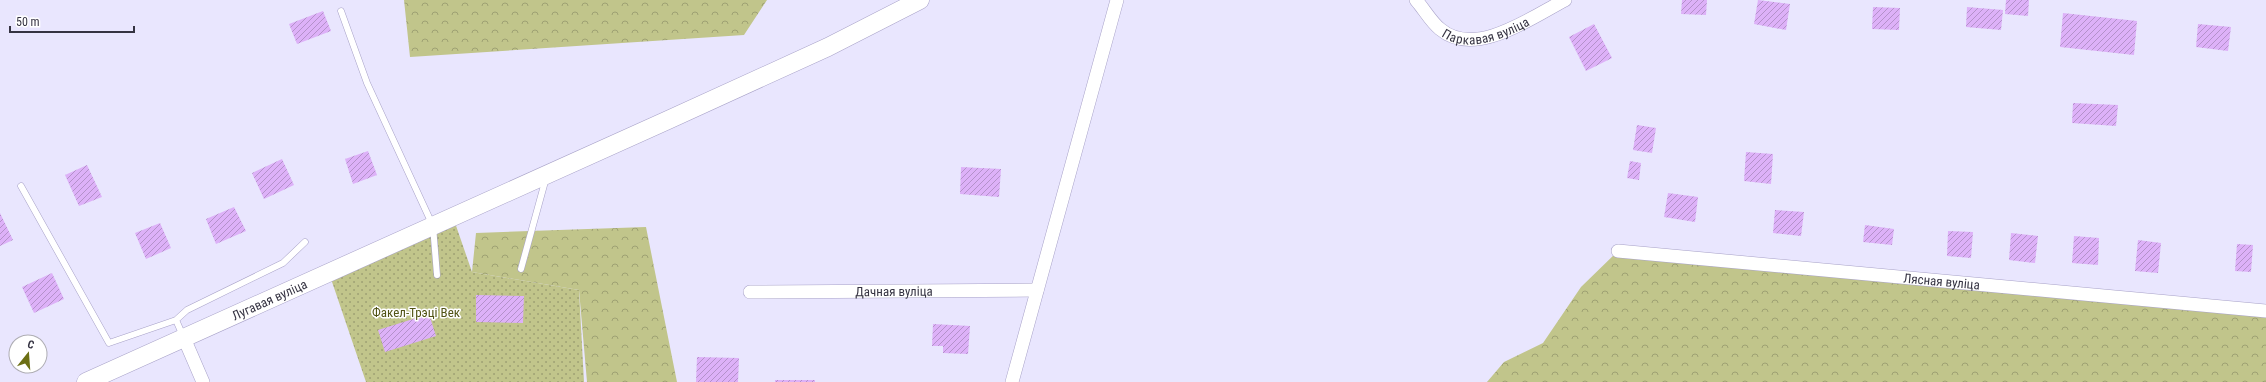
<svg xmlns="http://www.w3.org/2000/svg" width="2266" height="382" font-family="'Roboto Condensed',sans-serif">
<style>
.grass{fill:url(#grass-dots)}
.forest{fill:url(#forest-crowns)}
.building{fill:url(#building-hatch)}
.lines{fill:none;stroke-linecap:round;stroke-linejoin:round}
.lane-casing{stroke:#a8a2c8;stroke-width:7}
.street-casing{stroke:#a8a2c8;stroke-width:14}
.secondary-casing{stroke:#a8a2c8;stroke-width:19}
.lane{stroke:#fff;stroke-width:6}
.street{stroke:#fff;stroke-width:13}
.secondary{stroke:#fff;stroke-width:18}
.labels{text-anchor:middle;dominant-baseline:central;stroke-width:3;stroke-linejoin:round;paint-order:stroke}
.street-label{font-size:13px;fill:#353342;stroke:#fff}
.park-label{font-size:13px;fill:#515315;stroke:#fff}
</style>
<defs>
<pattern id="grass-dots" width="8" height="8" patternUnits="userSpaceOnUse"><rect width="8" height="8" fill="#c1c58b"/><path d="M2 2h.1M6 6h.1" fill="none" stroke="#9ea173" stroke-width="1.8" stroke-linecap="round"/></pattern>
<pattern id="forest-crowns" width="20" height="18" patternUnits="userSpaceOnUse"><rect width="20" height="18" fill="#c1c58b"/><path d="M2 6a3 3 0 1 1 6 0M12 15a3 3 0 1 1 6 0" fill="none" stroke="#9ea173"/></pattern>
<pattern id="building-hatch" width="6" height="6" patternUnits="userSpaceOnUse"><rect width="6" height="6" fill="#ddb1f8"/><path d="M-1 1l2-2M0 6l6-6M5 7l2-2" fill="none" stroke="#b491ca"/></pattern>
</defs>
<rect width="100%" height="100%" fill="#e9e6fe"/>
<path class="grass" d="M 453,217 L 472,272 L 579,290 L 584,382 L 366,382 L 329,273 Z"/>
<path class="forest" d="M 404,0 L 767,0 L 744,35 L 410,57 Z
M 646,227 L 677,382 L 587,382 L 579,290 L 472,272 L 476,233 Z
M 1618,251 L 2266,311 L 2266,382 L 1487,382 L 1504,362 L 1543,343 L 1581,287 Z"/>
<path class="building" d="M 1682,0 L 1707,0 L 1706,15 L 1681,14 Z
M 1758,0 L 1790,4 L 1786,30 L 1754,24 Z
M 2006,0 L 2029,0 L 2028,16 L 2005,14 Z
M 1873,7 L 1900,8 L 1899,30 L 1872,29 Z
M 1967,7 L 2003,10 L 2001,30 L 1966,27 Z
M 323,11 L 331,31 L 297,44 L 289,24 Z
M 2063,13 L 2137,21 L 2134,55 L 2060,47 Z
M 1594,24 L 1612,58 L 1586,71 L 1569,37 Z
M 2198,24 L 2231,27 L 2228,51 L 2196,47 Z
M 2073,103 L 2118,105 L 2116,126 L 2072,123 Z
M 1637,125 L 1656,128 L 1652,153 L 1633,150 Z
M 368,151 L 377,175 L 353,184 L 345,159 Z
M 1746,152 L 1773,154 L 1771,184 L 1744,181 Z
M 282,159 L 294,185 L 264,199 L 252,173 Z
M 1630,161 L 1641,163 L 1639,180 L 1627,178 Z
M 87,165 L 102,197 L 79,206 L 65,175 Z
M 961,167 L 1001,169 L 999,197 L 960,194 Z
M 1668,193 L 1698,197 L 1695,222 L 1664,217 Z
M 234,207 L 246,231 L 216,244 L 206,219 Z
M 1775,210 L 1804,212 L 1801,236 L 1773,233 Z
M 0,213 L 13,240 L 0,246 Z
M 160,223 L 171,248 L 146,259 L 135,233 Z
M 1865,225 L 1894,229 L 1892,245 L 1863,242 Z
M 1948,231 L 1973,232 L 1971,258 L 1947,256 Z
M 2011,233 L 2038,236 L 2035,263 L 2009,260 Z
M 2074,236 L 2099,238 L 2098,265 L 2072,263 Z
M 2138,240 L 2161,243 L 2158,273 L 2135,271 Z
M 2237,244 L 2253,245 L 2251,272 L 2235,271 Z
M 52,273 L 64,299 L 34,313 L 22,287 Z
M 476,295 L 524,296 L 523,323 L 476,322 Z
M 429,314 L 436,336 L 385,352 L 378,330 Z
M 933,324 L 970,326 L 968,354 L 943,353 L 943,346 L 932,346 Z
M 697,357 L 739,358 L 738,382 L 696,382 Z
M 775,380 L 815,380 L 815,382 L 775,382 Z"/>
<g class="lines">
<g class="lane-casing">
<path id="lane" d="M 341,11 L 367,83 L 433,226 L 437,275
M 21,186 L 109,343 L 176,320 L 187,310 L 283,263 L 305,242
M 521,269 L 546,178
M 176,320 L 183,336"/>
</g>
<g class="street-casing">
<g id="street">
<path id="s1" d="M 1416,0 C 1424,9 1431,22 1440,29 C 1475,59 1532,17 1565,0"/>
<path id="s2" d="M 1618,251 L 2266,311"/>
<path id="s3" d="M 750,292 L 1037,290"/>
<path d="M 184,338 L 203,382"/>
<path d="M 1012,382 L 1117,0"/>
</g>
</g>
<g class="secondary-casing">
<g id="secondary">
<path id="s4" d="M 86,382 L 668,120 L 828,47 L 920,0"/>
</g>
</g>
<use href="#lane" class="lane"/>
<use href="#street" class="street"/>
<use href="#secondary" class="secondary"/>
</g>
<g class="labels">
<g class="street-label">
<text stroke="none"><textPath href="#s1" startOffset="87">Паркавая вуліца</textPath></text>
<text stroke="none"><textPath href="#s2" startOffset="325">Лясная вуліца</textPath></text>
<text stroke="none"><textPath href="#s3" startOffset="144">Дачная вуліца</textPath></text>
<text stroke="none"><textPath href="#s4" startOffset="201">Лугавая вуліца</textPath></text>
</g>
<g class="park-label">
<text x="416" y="312">Факел-Трэці Век</text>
</g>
</g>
<g transform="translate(28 354) rotate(17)"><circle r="19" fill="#ffffff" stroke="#aeadb3"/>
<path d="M0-3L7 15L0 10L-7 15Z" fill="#6c6f14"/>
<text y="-6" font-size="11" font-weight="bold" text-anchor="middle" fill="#353342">С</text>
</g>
<path d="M10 26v6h124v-6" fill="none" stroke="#353342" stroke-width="2"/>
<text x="16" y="26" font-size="12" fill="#353342" stroke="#ffffff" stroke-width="3" paint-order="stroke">50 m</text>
</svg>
